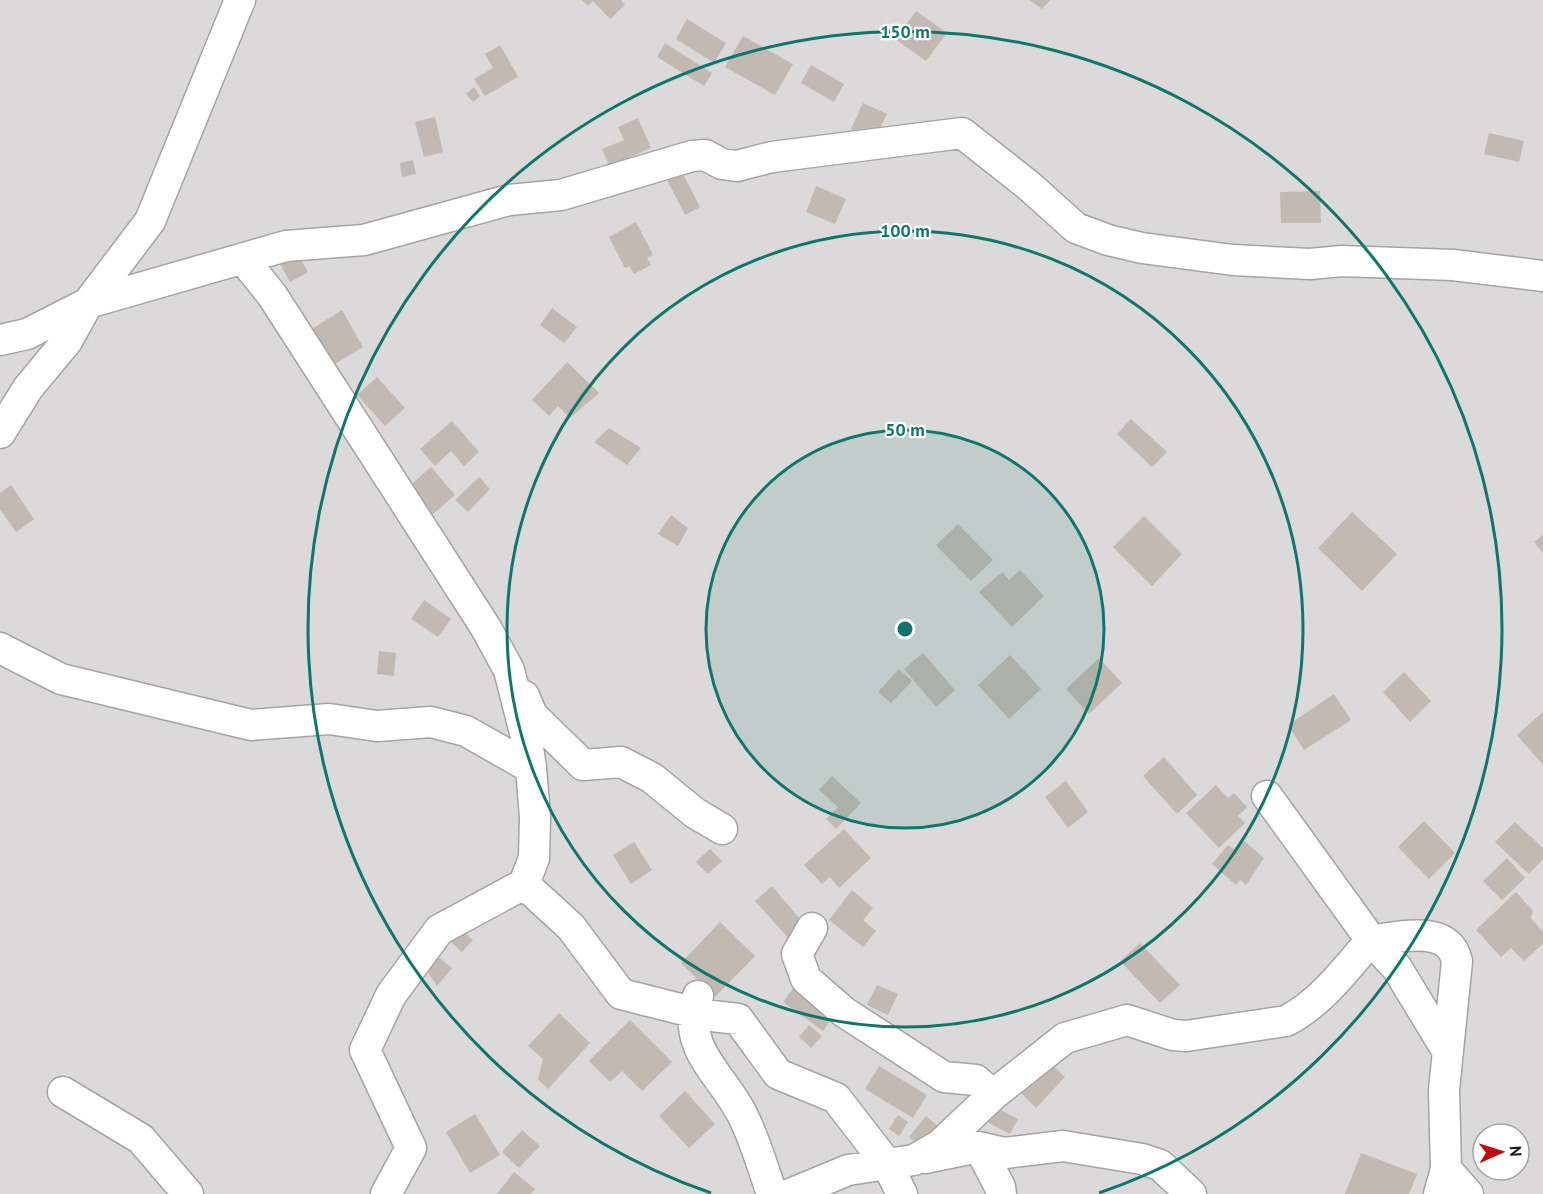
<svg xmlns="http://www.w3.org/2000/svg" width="1543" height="1194" font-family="'PT Sans',sans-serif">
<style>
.residential{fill:#dbd9d9;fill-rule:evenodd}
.building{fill:#c2b9b2}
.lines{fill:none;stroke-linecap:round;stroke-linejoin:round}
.minor-casing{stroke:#a4a4a4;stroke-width:33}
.minor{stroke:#fff;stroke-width:30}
.ring{fill:none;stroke:#0f766e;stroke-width:3}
.centre{fill:#0f766e;stroke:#fff;stroke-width:3}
.ring-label{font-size:18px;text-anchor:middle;font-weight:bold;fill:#0f766e;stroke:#fff;stroke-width:4.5;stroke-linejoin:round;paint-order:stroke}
</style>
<rect width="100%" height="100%" fill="#eeeae3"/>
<path class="residential" d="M 0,0 L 1543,0 L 1543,1194 L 0,1194 ZM 1483,1134 L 1519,1134 L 1519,1170 L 1483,1170 Z"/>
<path class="building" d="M 582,0 L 621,0 L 625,5 L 610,19 L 593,1 L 588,6 Z
M 1030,0 L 1050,0 L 1042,9 Z
M 916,11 L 947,33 L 926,61 L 895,39 Z
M 687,19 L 726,43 L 714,63 L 676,39 Z
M 743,36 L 793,64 L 775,95 L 725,67 Z
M 665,43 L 712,73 L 704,86 L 657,57 Z
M 500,45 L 518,77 L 485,96 L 474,79 L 493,68 L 485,54 Z
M 811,65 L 844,84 L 834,102 L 801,83 Z
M 474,87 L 480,96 L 473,102 L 466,94 Z
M 863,103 L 887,114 L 874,141 L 851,129 Z
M 435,117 L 443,152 L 424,157 L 415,122 Z
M 638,118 L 651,148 L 609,166 L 602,149 L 624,140 L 618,127 Z
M 1489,133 L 1524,141 L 1519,162 L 1484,154 Z
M 413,160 L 416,174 L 402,177 L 400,163 Z
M 680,168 L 700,207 L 685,215 L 665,176 Z
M 816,186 L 846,199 L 835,224 L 806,212 Z
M 1320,191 L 1321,223 L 1281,223 L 1280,192 Z
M 636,222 L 653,255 L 647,258 L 651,265 L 634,274 L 629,266 L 625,268 L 609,237 Z
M 296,251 L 308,272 L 290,282 L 279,262 Z
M 552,308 L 577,327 L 564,343 L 540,325 Z
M 342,310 L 363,347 L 328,368 L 307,332 Z
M 567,362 L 599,393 L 570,418 L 558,406 L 549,416 L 532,400 Z
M 377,377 L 405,408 L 385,426 L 357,395 Z
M 1131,419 L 1167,452 L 1152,467 L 1117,434 Z
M 452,421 L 479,452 L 464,466 L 451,451 L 435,466 L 420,449 Z
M 609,428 L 641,448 L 627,465 L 594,442 Z
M 431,467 L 455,495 L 431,516 L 407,488 Z
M 479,477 L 490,489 L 468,512 L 455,500 Z
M 11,485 L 34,519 L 16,532 L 0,509 L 0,493 Z
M 1352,512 L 1397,554 L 1362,591 L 1318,548 Z
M 671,515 L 688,528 L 678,546 L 658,534 Z
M 1144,516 L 1182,554 L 1152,586 L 1113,547 Z
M 958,524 L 993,560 L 971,581 L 936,545 Z
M 1543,535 L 1543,553 L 1534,542 Z
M 1020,570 L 1044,596 L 1012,627 L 979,592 L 1002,572 L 1009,580 Z
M 424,600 L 451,619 L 438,637 L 411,619 Z
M 379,651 L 396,653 L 394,676 L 377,674 Z
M 923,653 L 955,690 L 936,707 L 904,669 Z
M 1010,655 L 1041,689 L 1009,719 L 978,685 Z
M 1099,658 L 1122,683 L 1089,714 L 1066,689 Z
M 899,669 L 912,681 L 891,703 L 878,692 Z
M 1404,672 L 1431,701 L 1410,722 L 1383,692 Z
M 1334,694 L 1351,720 L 1304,750 L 1288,725 Z
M 1543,712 L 1543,765 L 1517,735 Z
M 1164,757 L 1197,795 L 1177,814 L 1143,776 Z
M 832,776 L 861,803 L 836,829 L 826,819 L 838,807 L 819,790 Z
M 1066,781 L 1088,812 L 1068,828 L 1045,797 Z
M 1216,785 L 1228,798 L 1234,793 L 1247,807 L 1238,816 L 1245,823 L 1219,848 L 1186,813 Z
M 1424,821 L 1455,853 L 1429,879 L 1398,847 Z
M 1515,822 L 1543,848 L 1543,859 L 1529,874 L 1495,842 Z
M 844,829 L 871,858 L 839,888 L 830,877 L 822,884 L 804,865 Z
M 1242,839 L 1264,858 L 1246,885 L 1240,880 L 1236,885 L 1212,864 L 1228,845 L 1234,849 Z
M 634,842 L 652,870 L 631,884 L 613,855 Z
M 710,849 L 722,861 L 708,874 L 696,862 Z
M 1507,858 L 1525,878 L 1502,900 L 1483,881 Z
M 772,886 L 805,925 L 789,939 L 755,901 Z
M 852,890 L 873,908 L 863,920 L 876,931 L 863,947 L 829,920 Z
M 1516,892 L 1533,911 L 1531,918 L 1543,932 L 1543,944 L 1524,961 L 1511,948 L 1501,957 L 1476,930 Z
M 720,922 L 755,956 L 715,997 L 681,963 Z
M 461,930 L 473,940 L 462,952 L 451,942 Z
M 1140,943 L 1180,985 L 1160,1003 L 1120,961 Z
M 437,956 L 452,968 L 437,986 L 426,969 Z
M 877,985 L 898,994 L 888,1015 L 867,1005 Z
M 795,986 L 834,1015 L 823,1031 L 783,1002 Z
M 559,1013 L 590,1043 L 548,1089 L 538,1079 L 543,1059 L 528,1046 Z
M 630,1020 L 672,1062 L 642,1091 L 622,1071 L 610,1082 L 589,1061 Z
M 809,1025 L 822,1036 L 811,1048 L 799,1037 Z
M 1045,1058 L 1065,1077 L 1036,1108 L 1017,1089 Z
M 879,1066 L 927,1095 L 913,1118 L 865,1089 Z
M 685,1091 L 715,1124 L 689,1148 L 659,1116 Z
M 991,1105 L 1018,1119 L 1010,1134 L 983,1120 Z
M 475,1114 L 500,1155 L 470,1173 L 446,1132 Z
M 898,1115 L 908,1122 L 899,1136 L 889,1129 Z
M 926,1116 L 940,1128 L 923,1148 L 909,1137 Z
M 522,1130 L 540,1146 L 519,1168 L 502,1152 Z
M 1361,1153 L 1417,1174 L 1409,1194 L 1345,1194 Z
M 514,1172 L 535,1189 L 531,1194 L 497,1194 Z"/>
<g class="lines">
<g class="minor-casing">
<path id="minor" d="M 243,259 L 272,295 L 486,628 L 509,670 L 527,741 L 531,768 L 535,817 L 534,858 L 524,884
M 0,340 L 27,334 L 88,303 L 150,221 L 240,0
M 0,433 L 28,388 L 67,341 L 88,303 L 286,246 L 364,240 L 509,200 L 561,195 L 692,156 L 705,155 L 722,164 L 737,166 L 772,157 L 962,133 L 1028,185 L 1076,228 L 1108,240 L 1142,248 L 1233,260 L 1310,264 L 1342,261 L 1453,265 L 1543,276
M 0,648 L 61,679 L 251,725 L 329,719 L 377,726 L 431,722 L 466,731 L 531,768
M 524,696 L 532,715 L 583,765 L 621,762 L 652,778 L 695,813 L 722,829
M 1267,796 L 1371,940 L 1397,968 L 1448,1052
M 812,928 L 797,954 L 806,979 L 844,1012 L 944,1077 L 976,1080 L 993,1095
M 698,996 C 680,1049 722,1073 743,1116 C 755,1140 763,1168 772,1194
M 63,1092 L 141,1139 L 188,1194
M 979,1147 L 1000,1187 L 1001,1194
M 925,1158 L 979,1147 L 1005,1153 L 1063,1146 L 1142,1159 L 1160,1165 L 1191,1194
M 1446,1169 L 1468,1194
M 386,1194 L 411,1148 L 365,1050 L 391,995 L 439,930 L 524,884 L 571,927 L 621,994 L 704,1015 L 738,1019 L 778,1074 L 836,1098 L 887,1164 L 902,1194
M 790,1194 L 848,1170 L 914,1160 L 940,1145 L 993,1095 L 1065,1038 L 1127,1020 L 1173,1035 L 1186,1036 L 1286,1021 C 1321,1003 1345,970 1371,940 C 1400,938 1448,923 1457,961 L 1444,1090 L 1446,1169 L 1439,1194"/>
</g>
<use href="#minor" class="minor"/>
</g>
<circle cx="905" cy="629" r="199" fill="#0f766e" fill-opacity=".12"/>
<g class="ring">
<circle cx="905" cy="629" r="199"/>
<circle cx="905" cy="629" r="398"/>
<path d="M711 1193A597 597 0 1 1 1099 1193"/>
</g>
<circle cx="905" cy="629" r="9" class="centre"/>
<g class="ring-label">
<text x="905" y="38">150 m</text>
<text x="905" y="237">100 m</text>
<text x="905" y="436">50 m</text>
</g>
<g transform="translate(1501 1152) rotate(87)"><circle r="28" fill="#ffffff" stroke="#a5a5a5" stroke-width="1.5"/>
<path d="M0-4.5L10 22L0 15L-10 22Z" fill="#c2070b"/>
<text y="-9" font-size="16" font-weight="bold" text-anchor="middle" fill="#1d1d1d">N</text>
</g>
</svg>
